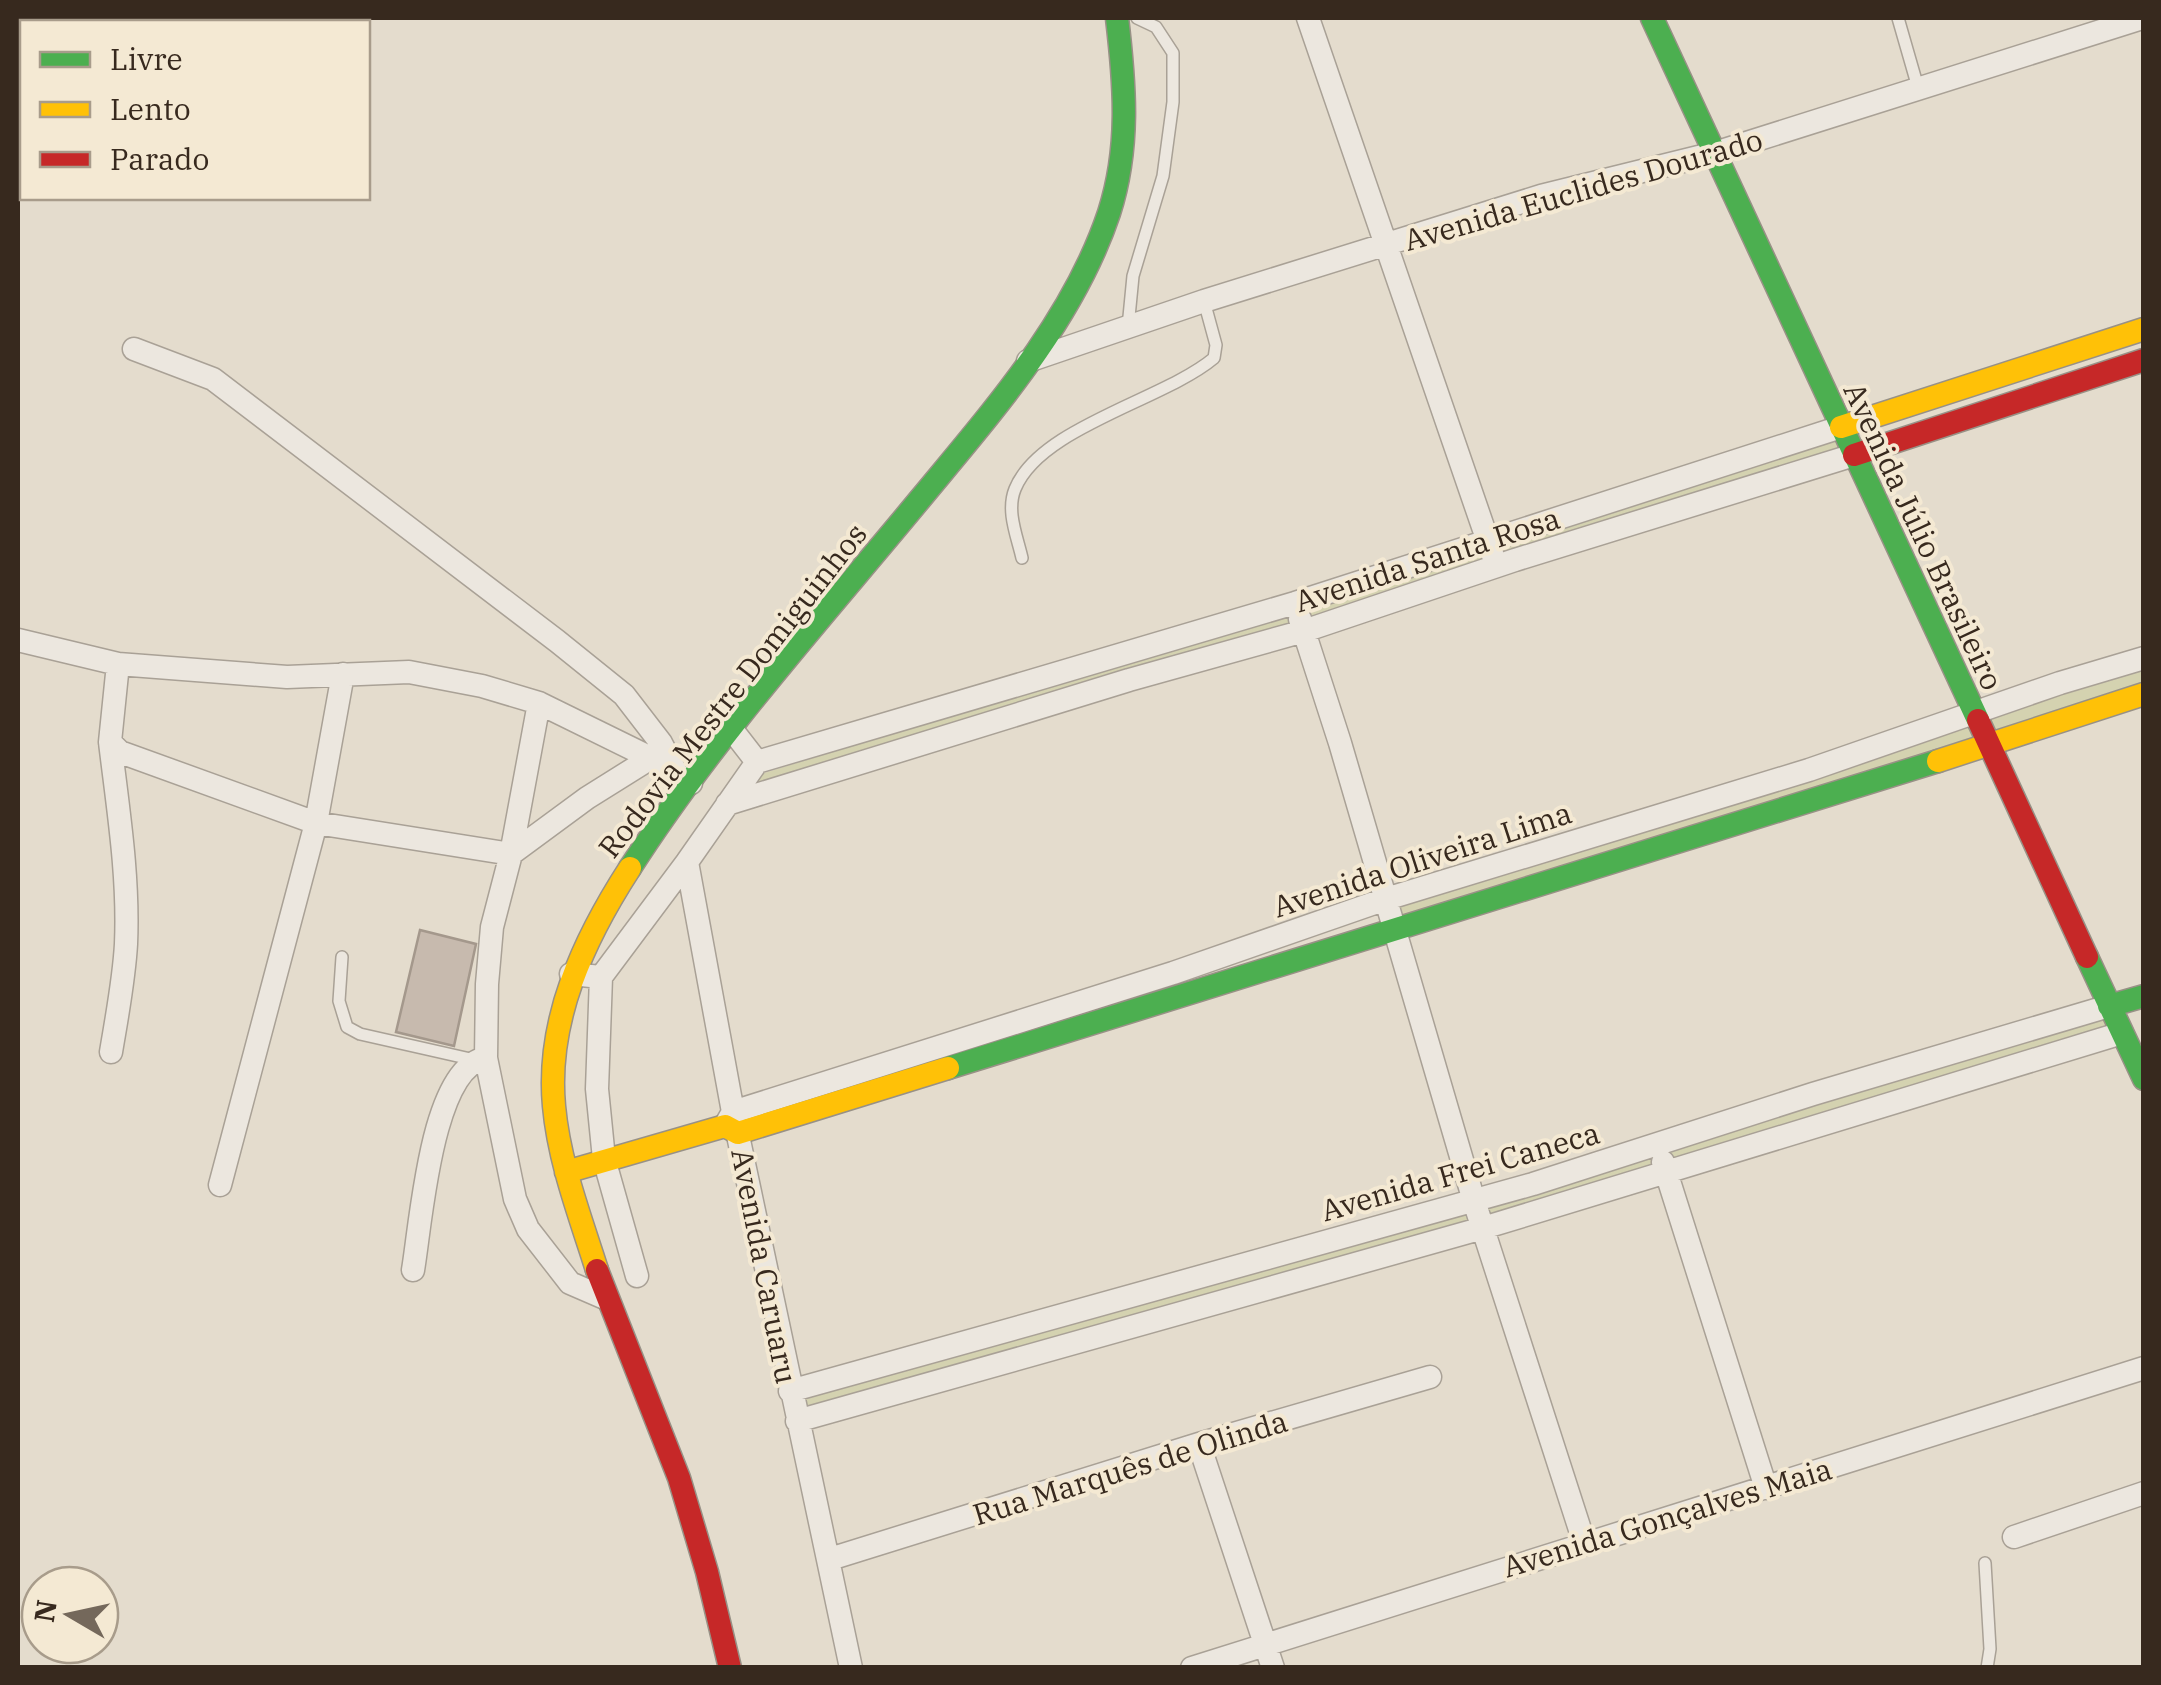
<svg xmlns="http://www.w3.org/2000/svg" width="2161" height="1685" font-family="'IBM Plex Serif',serif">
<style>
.green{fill:#d4d2b0}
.building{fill:#c7baae;stroke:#a4988c;stroke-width:2.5}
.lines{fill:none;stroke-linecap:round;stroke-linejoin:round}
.lane-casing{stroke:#a9a196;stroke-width:14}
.street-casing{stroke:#a9a196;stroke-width:25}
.fast-casing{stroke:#989186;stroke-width:25}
.slow-casing{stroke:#989186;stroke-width:25}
.jam-casing{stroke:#989186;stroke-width:25}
.lane{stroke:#ece7df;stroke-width:11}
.street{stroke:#ece7df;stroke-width:22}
.fast{stroke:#4caf50;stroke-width:22}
.slow{stroke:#ffc107;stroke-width:22}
.jam{stroke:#c62828;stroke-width:22}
.labels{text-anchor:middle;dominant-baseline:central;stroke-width:8;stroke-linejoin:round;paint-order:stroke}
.street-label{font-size:30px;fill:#37291e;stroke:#f4e9d3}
</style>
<rect width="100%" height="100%" fill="#e4dccd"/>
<path class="green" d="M 1834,431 L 1848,453 L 1500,560 L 1493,545 Z
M 1483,548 L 1490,563 L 1306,626 L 1300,607 Z
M 1291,610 L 1296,627 L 736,797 L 761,774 Z
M 2143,665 L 2143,689 L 1991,737 L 1980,717 Z
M 1970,720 L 1981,741 L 1399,924 L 1392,901 Z
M 2100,1013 L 2112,1031 L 1670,1167 L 1665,1147 Z
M 1655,1149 L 1661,1170 L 1486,1222 L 1480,1204 Z
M 1470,1206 L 1478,1225 L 799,1417 L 794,1394 Z"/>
<path class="building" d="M 420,930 L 476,944 L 454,1046 L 396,1032 Z"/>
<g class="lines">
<g class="lane-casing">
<path id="lane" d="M 1898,18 L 1919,91
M 1128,327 L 1133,276 L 1163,176 L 1173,102 L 1173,53 L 1156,27 L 1137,18
M 1022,558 C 1017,536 1006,511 1015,489 C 1040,427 1164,400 1214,358 L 1216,345 L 1204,301
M 342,957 L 339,1001 L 347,1027 L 360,1034 L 475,1060
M 1985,1563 L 1990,1649 L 1987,1668"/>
</g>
<g class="street-casing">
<path id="street" d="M 1308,18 L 1492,553
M 134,349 L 213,379 L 557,641 L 624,695 L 661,743 L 676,772
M 1028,361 L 1204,301 L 1541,196 L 1715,153 L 2142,18
M 1300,619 L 1340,743 L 1474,1201 L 1584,1542
M 18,640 L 118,664 L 287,677 L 409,672 L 482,686 L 539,703 L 651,758 L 691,783
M 118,664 L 110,742 L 120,752 L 316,823 L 511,854 L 539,703
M 110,742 C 118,809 129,876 126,944 C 124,980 117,1016 111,1052
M 757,762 L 1295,603 L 1841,427
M 727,804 L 1129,680 L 1304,631 L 1515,560 L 1854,455
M 687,862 L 733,1112 L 851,1668
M 571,974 L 601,977 L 597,1089 L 604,1159 L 637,1276
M 601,977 L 687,862 L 757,762 L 733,731
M 725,1126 L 733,1112 L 1173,973 L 1386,899 L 1809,770 L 2060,683 L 2144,658
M 1663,1162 L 1766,1488
M 220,1185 L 316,823 L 343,674
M 413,1270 C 421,1224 431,1067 486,1058
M 607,1299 L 570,1283 L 528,1229 L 515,1199 L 486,1058 L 487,984 L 492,927 L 511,854 L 587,798 L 651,758
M 790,1391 L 1533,1184 L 1813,1094 L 2109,1006
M 797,1421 L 1483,1228 L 2122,1033
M 1199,1444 L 1273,1668
M 2014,1537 L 2144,1493
M 830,1559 L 1199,1444 L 1430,1377
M 1192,1668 L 2144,1368"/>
</g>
<g class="fast-casing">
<path id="fast" d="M 1652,18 L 1978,720
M 630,868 C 714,737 822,618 921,498 C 992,412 1073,321 1109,213 C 1130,148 1125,85 1117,18
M 2087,957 L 2144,1079
M 2109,1006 L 2144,996
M 948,1068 L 1938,761"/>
</g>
<g class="slow-casing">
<path id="slow" d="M 1841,427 L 2144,329
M 1938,761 L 2144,694
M 566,1172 L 725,1126 L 738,1133 L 948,1068
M 597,1270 C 580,1216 559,1162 554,1106 C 546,1020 584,939 630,868"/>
</g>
<g class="jam-casing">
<path id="jam" d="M 1854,455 L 2144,360
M 1978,720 L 2087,957
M 597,1270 L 679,1478 L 707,1572 L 730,1668"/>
</g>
<use href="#lane" class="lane"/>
<use href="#street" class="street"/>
<use href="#fast" class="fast"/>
<use href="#slow" class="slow"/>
<use href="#jam" class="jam"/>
</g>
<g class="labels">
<g class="street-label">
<text transform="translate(1583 189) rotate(-16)">Avenida Euclides Dourado</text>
<text transform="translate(1924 536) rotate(65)">Avenida Júlio Brasileiro</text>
<text transform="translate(1427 559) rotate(-18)">Avenida Santa Rosa</text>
<text transform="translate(732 690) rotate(-52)">Rodovia Mestre Domiguinhos</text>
<text transform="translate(1422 859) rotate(-18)">Avenida Oliveira Lima</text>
<text transform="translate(1460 1171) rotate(-16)">Avenida Frei Caneca</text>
<text transform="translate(765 1266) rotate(79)">Avenida Caruaru</text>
<text transform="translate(1130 1467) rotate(-17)">Rua Marquês de Olinda</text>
<text transform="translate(1667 1517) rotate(-17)">Avenida Gonçalves Maia</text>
</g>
</g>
<rect width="2161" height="1685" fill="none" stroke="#37291e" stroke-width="40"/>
<rect x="20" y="20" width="350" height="180" fill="#f4e9d3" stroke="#a89c8b" stroke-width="2.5"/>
<rect x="40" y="52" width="50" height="15" fill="#4caf50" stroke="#a89c8b" stroke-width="2.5"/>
<text x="110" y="70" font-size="30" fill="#37291e">Livre</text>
<rect x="40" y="102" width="50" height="15" fill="#ffc107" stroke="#a89c8b" stroke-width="2.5"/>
<text x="110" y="120" font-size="30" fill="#37291e">Lento</text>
<rect x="40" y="152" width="50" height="15" fill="#c62828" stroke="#a89c8b" stroke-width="2.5"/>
<text x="110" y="170" font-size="30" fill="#37291e">Parado</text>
<g transform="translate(70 1615) rotate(279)"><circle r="48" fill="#f4e9d3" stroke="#a89c8b" stroke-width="2.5"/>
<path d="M0-8L18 38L0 25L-18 38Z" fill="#74685b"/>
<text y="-15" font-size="28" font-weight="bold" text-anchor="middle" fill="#37291e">N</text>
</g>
</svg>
